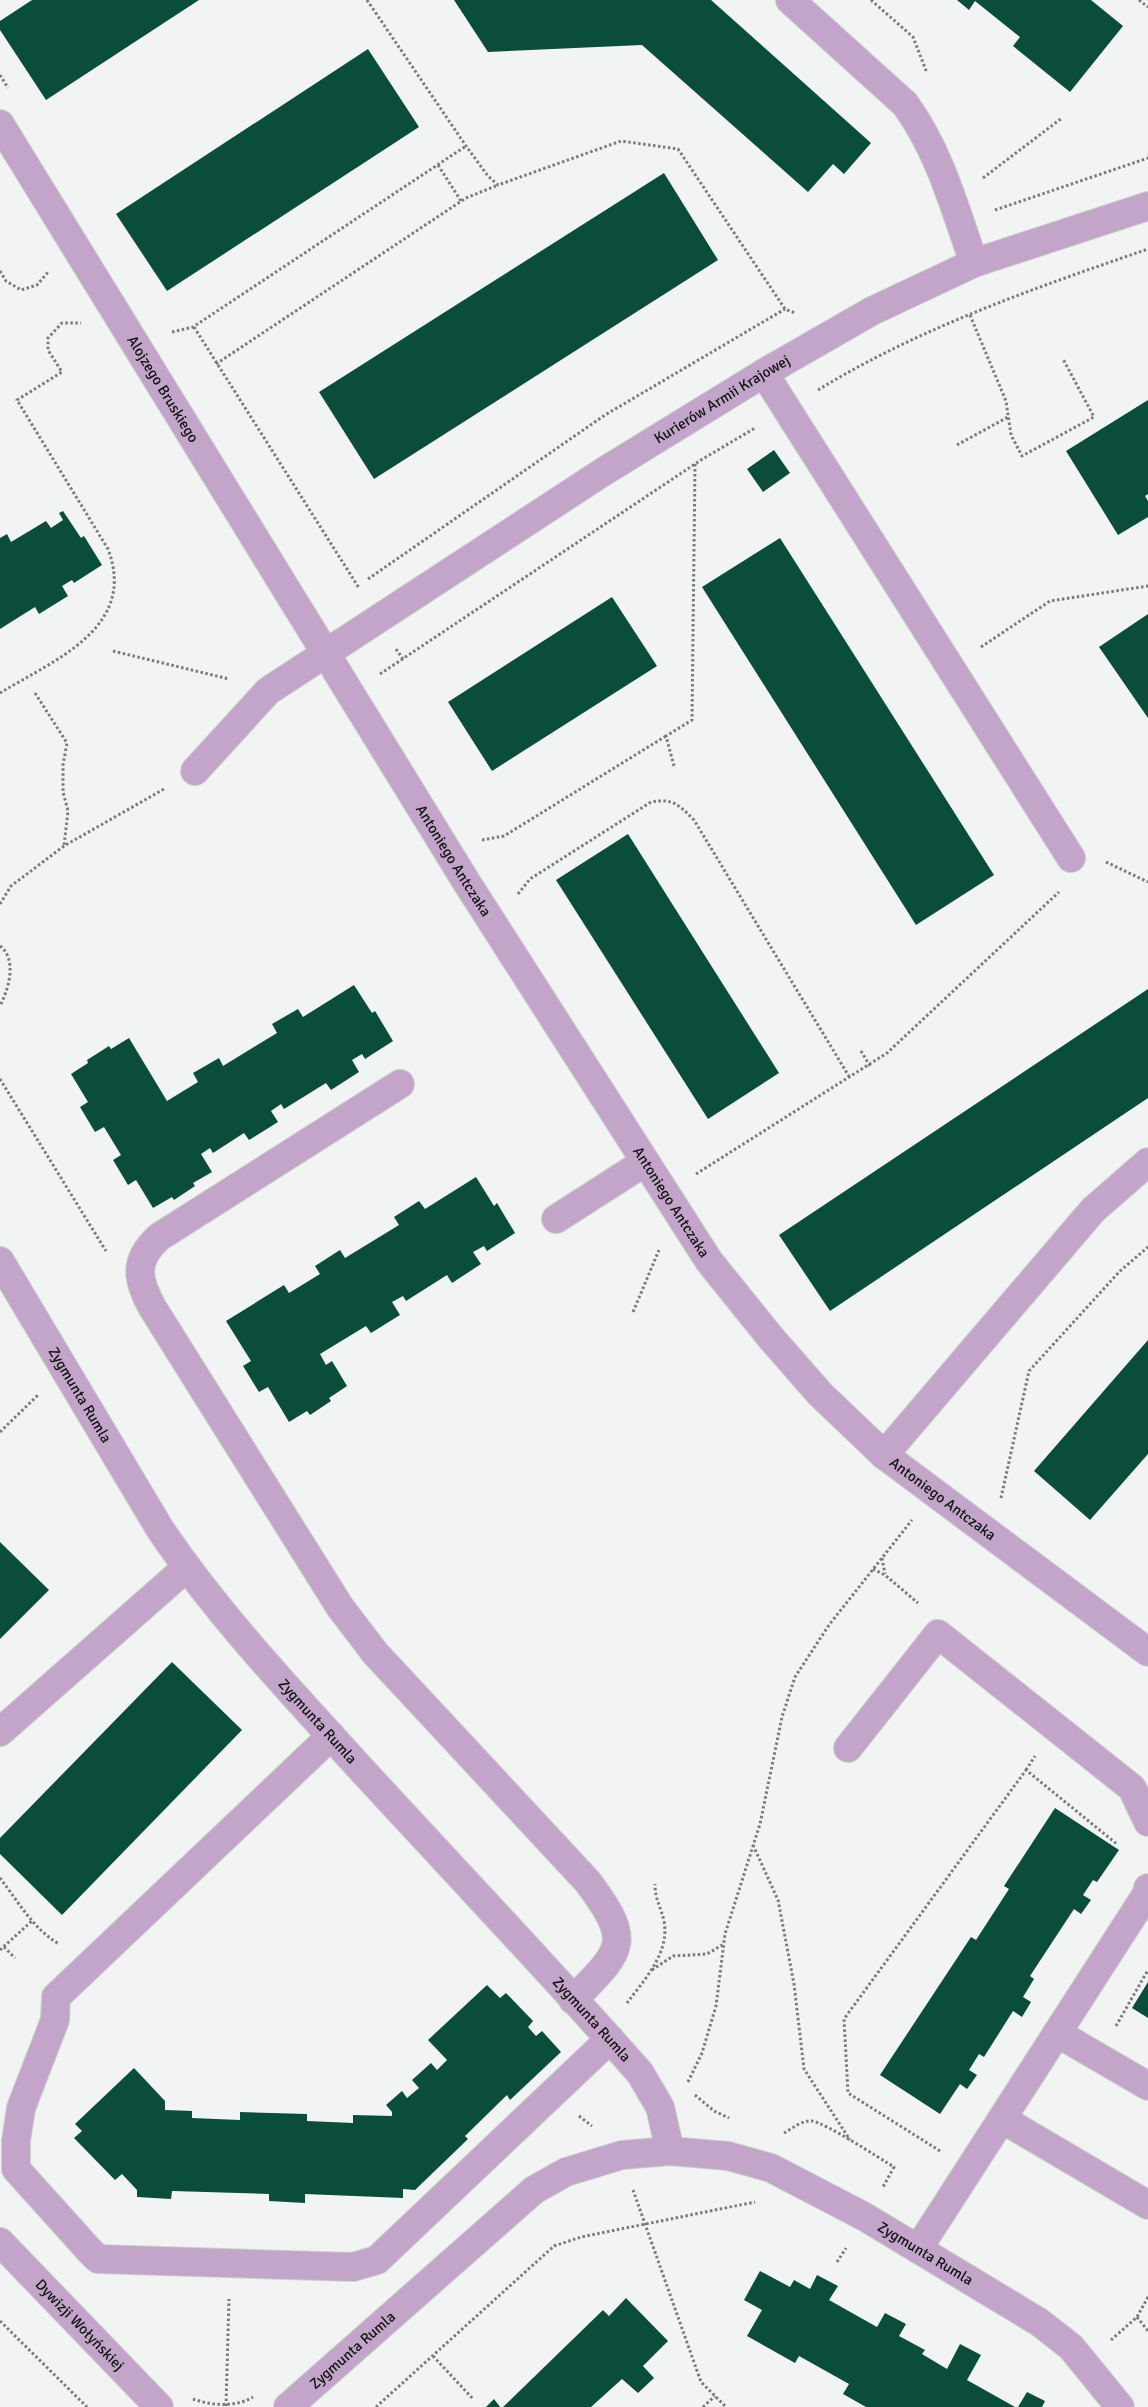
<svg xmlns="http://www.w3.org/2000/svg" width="1148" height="2407" font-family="Signika,sans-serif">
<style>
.building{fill:#0b4d3b}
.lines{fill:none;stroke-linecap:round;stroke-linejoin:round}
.minor-casing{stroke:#cdd0cf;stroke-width:30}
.path{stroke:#7a7c7b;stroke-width:3;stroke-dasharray:2.5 2.5;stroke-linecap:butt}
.minor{stroke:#c2a5c8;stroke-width:28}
.labels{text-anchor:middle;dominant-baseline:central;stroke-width:5;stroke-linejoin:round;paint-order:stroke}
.street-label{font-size:15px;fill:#111212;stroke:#fff}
</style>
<rect width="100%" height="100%" fill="#f1f4f3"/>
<path class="building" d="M 32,0 L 199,0 L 46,100 L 0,30 L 0,21 Z
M 454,0 L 711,0 L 871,143 L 844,174 L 833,164 L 808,192 L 642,45 L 488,52 Z
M 957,0 L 1091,0 L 1123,26 L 1070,92 L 1013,46 L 1020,37 L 975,1 L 969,10 Z
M 368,49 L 419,127 L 167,291 L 116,214 Z
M 664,173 L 718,260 L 374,479 L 319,392 Z
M 1148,400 L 1148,494 L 1145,496 L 1148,501 L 1148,517 L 1118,535 L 1066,451 Z
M 774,450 L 790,473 L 763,492 L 747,469 Z
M 63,511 L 81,538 L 84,536 L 102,565 L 74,583 L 72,580 L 62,586 L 68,596 L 39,614 L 35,607 L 0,629 L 0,538 L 7,534 L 11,542 L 46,521 L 51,528 L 63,520 L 59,513 Z
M 780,538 L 994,875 L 916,925 L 702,587 Z
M 612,597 L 657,666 L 492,771 L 448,702 Z
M 1148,614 L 1148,718 L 1099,647 Z
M 628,834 L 779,1073 L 708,1119 L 556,880 Z
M 354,985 L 372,1013 L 375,1011 L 393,1041 L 365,1059 L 362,1054 L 352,1060 L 359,1072 L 331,1090 L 326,1083 L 284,1109 L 281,1104 L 271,1111 L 278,1122 L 249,1140 L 244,1133 L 213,1153 L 210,1148 L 201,1154 L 212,1172 L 193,1183 L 195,1186 L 174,1200 L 172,1197 L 153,1208 L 136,1180 L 128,1185 L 113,1160 L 121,1155 L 104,1127 L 95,1132 L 80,1107 L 88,1102 L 71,1074 L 88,1063 L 87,1060 L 109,1046 L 111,1049 L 129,1038 L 167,1101 L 198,1082 L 193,1073 L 219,1058 L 223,1066 L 277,1033 L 272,1024 L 298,1009 L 303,1017 Z
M 1148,989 L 1148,1098 L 830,1311 L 779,1235 Z
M 476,1177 L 494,1206 L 497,1203 L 515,1233 L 487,1251 L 484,1246 L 473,1252 L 481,1264 L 452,1283 L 447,1275 L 406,1301 L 403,1296 L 392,1302 L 400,1315 L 371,1333 L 366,1326 L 320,1354 L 326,1365 L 332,1361 L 347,1386 L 329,1398 L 331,1401 L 310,1415 L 307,1411 L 289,1422 L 268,1387 L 259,1392 L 243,1366 L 251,1361 L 226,1321 L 284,1285 L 289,1293 L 320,1274 L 315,1266 L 340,1250 L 345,1258 L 399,1225 L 394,1217 L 419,1201 L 425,1209 Z
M 1148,1340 L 1148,1454 L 1090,1520 L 1034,1471 Z
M 0,1542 L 49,1590 L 0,1639 Z
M 172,1662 L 242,1730 L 62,1915 L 0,1854 L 0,1838 Z
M 1055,1808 L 1119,1850 L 1097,1882 L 1093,1880 L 1083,1895 L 1091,1900 L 1081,1914 L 1074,1909 L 1030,1976 L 1034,1979 L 1023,1997 L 1031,2002 L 1022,2017 L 1013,2011 L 984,2057 L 979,2054 L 969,2070 L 977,2075 L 967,2089 L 960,2084 L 940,2114 L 880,2075 L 971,1937 L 976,1940 L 1009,1889 L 1004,1886 Z
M 1148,1982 L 1148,2018 L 1132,2008 Z
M 487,1985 L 500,1998 L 506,1993 L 533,2021 L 528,2027 L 536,2036 L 542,2031 L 561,2052 L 510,2100 L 507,2095 L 465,2136 L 468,2139 L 415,2190 L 403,2189 L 403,2198 L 305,2194 L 305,2203 L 269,2201 L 269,2194 L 172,2191 L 171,2199 L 137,2197 L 137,2190 L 122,2174 L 115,2180 L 74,2138 L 82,2131 L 75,2124 L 134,2068 L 165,2101 L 165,2110 L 192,2111 L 192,2118 L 240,2120 L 240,2112 L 307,2114 L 307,2121 L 353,2123 L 353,2115 L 392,2116 L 392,2112 L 386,2105 L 402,2091 L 407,2098 L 419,2088 L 412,2080 L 431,2063 L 437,2070 L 447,2060 L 428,2040 Z
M 760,2271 L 790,2287 L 794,2280 L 810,2289 L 817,2275 L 838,2286 L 829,2300 L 877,2327 L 885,2313 L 906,2324 L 899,2336 L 925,2350 L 922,2354 L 947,2369 L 960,2344 L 981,2355 L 967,2380 L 1015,2407 L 866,2407 L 843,2394 L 849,2384 L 799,2356 L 795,2363 L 747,2336 L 762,2310 L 744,2300 Z
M 626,2298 L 668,2341 L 643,2366 L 654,2378 L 638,2393 L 622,2379 L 591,2407 L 503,2407 L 603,2310 L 609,2316 Z
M 1027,2392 L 1045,2401 L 1042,2407 L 1018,2407 Z
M 494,2399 L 500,2407 L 486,2407 Z"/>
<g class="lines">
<g class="minor-casing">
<g id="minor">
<path d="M 790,0 L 905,104 C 939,150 955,209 974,263"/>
<path id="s1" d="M 0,124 L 467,883 L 709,1261 L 771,1338 L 820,1394 L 884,1455 L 1148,1652"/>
<path d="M 764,373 L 1071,858"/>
<path id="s2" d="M 195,771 L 268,691 L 603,472 L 764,373 L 872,311 L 974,263 L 1148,206"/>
<path d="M 400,1084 L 159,1237 C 133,1261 137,1279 152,1307 L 340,1607 L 375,1653 L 588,1882 C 633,1943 623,1949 573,2000"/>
<path d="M 556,1219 L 645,1162"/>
<path id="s3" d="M 0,1261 L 160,1529 C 218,1615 291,1692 361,1769 C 454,1870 549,1970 640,2073 L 660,2107 L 670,2151"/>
<path d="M 884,1455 L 1093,1210 L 1148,1162"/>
<path d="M 0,1732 L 186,1568"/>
<path d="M 331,1736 L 56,1997 L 55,2020 L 21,2108 L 16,2141 L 16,2169 L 88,2249 L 98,2259 L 353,2267 L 377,2260 L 610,2039"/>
<path d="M 848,1748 L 938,1634 L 1132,1788 L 1148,1822"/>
<path d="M 1057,2033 L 1148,2086"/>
<path d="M 1002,2119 L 1148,2205"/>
<path id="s4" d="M 0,2242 L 159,2407"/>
<path d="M 918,2249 L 1146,1895 L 1148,1888"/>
<path id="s5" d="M 288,2407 L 534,2190 L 566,2172 L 622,2155 L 670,2151 L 728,2156 L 771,2168 L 865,2217 L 1039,2322 L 1071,2347 L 1120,2407"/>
</g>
</g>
<path class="path" d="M 367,0 L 466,146 L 488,176 L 498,185 L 621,141 L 678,149 L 785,309 L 795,313
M 871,0 L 913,37 L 927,73
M 1139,0 L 1148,7
M 0,75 L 8,88
M 438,165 L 461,201
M 983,178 L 1062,118
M 995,210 L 1148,158
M 0,271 L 6,281 L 21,290 L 37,285 L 49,271
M 970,315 L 1006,401 L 1011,435 L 1022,456 L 1094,417 L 1063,359
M 194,327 L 359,588
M 172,332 L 193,327 L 466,146
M 216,364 L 466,198 L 498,185
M 818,390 C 921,327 1035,288 1148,249
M 957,445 L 1008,417
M 368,579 L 605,415 L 785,309
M 981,647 L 1050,601 L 1148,586
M 396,649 L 403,659
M 113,651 L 229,679
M 380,674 L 701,460 L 755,428
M 0,693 C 54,660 138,628 108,549 L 17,400 L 62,372 L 48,350 L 48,338 L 62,323 L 81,323
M 35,693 L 67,743 L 63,765 L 63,792 L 68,811 L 64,846
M 674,766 L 666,736 L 692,720 L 695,464
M 482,840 L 504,836 L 666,736
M 1106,862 L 1148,882
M 518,894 L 530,879 L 651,802 C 673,798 679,805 694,820 L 850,1078
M 0,904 L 11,886 L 64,846 L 164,789
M 0,946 C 18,960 8,990 0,1006
M 861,1051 L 870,1066
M 0,1079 L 106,1251
M 696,1174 L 887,1053 L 1059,892
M 633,1312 L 659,1250
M 0,1432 L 39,1394
M 1001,1498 L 1029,1371 L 1120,1271 L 1148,1247
M 882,1558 L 885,1574
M 873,1569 L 885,1575 L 918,1603
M 1026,1770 L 1035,1756
M 753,1845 L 778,1900 L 794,1984 L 804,2069 L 850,2140
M 0,1878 C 17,1900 34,1930 59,1944
M 4,1947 L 15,1958
M 0,1950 L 33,1920
M 652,1970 L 673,1956 L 707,1954 L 724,1944
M 627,2003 C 644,1980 670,1953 664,1921 C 661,1907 655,1900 655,1884
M 1116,2026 L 1148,1970
M 688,2082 L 702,2053 L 716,2006 L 725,1934 L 760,1824 L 782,1717 L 795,1677 L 829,1625 L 912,1520
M 695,2095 L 714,2111 L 729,2118
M 579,2116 L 592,2126
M 784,2133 C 793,2128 802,2120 812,2121 C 826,2123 879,2158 894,2167 L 883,2187
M 940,2151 L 848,2093 L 844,2019 L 1026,1770 L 1118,1845
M 633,2190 L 701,2382 L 726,2407
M 837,2262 L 846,2248
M 1137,2317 L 1148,2331
M 0,2321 L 87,2407
M 1111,2340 L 1137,2317 L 1148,2297
M 433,2356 L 473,2399
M 193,2399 C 212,2406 237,2407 253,2397
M 226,2406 L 229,2299
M 376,2407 L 554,2246 L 581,2237 L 755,2202
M 703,2407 L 715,2396"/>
<use href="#minor" class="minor"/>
</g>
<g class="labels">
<g class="street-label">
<text stroke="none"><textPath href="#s1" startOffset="311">Alojzego Bruskiego</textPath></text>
<text stroke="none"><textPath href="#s2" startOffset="648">Kurierów Armii Krajowej</textPath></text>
<text stroke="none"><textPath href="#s1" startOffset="865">Antoniego Antczaka</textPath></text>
<text stroke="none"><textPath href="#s1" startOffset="1270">Antoniego Antczaka</textPath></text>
<text stroke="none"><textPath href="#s3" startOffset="156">Zygmunta Rumla</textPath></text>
<text stroke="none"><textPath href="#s1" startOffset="1675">Antoniego Antczaka</textPath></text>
<text stroke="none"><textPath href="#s3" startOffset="561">Zygmunta Rumla</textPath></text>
<text stroke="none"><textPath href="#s3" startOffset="966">Zygmunta Rumla</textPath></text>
<text stroke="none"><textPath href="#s5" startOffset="751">Zygmunta Rumla</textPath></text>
<text stroke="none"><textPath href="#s4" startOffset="115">Dywizji Wołyńskiej</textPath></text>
<text stroke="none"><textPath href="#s5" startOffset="86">Zygmunta Rumla</textPath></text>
</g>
</g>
</svg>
